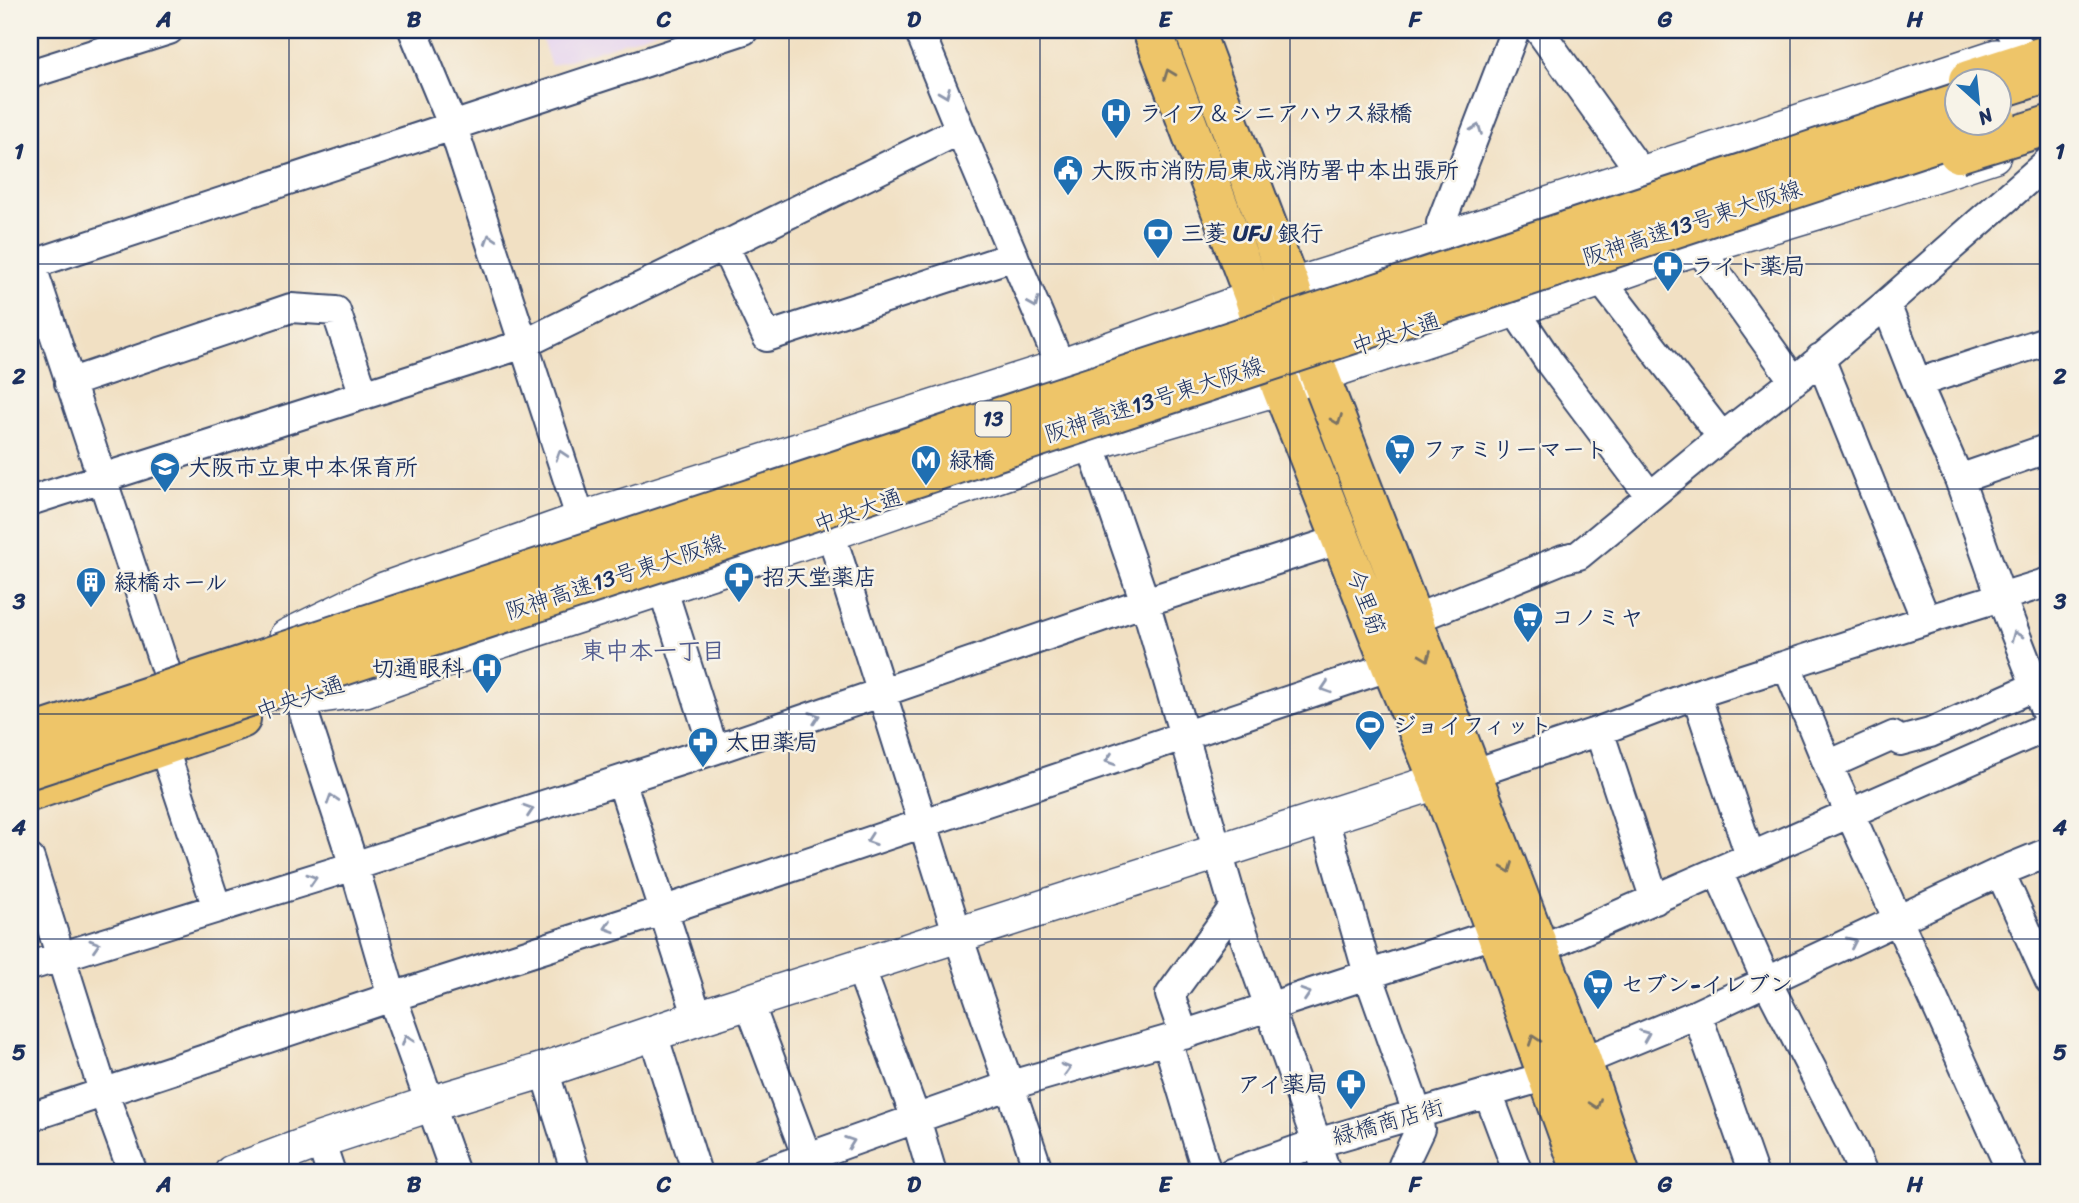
<svg xmlns="http://www.w3.org/2000/svg" width="2079" height="1203" font-family="Sriracha,'Klee One',sans-serif">
<style>
.built{fill:#e5d3f0}
.lines{fill:none;stroke-linecap:round;stroke-linejoin:round}
.minor-casing{stroke:#3b4a6d;stroke-width:32}
.tertiary-casing{stroke:#3b4a6d;stroke-width:38}
.primary-casing{stroke:#3b4a6d;stroke-width:42}
.motorway-casing{stroke:#3b4a6d;stroke-width:42}
.minor{stroke:#fff;stroke-width:28}
.tertiary{stroke:#fff;stroke-width:35}
.primary{stroke:#eec569;stroke-width:38}
.motorway{stroke:#eec569;stroke-width:38}
.primary-bridge-casing{stroke:#3b4a6d;stroke-width:42;stroke-linecap:butt}
.motorway-bridge-casing{stroke:#3b4a6d;stroke-width:42;stroke-linecap:butt}
.primary-bridge{stroke:#eec569;stroke-width:38}
.motorway-bridge{stroke:#eec569;stroke-width:38}
.oneway{stroke:#7a7263}
.oneway2{stroke:#8d97ae}
.grid{fill:none;stroke:#1b2f5e;stroke-width:2;stroke-opacity:0.55}
.labels{text-anchor:middle;dominant-baseline:central;stroke-width:5;stroke-linejoin:round;paint-order:stroke}
.shield{fill:#f7f3e8;stroke:#5d6a87;stroke-width:2}
.shield-label{font-size:21px;font-weight:bold;fill:#1b2f5e}
.poi-label{font-size:23px;font-weight:bold;fill:#1b2f5e;stroke:#f7f3e8;text-anchor:start}
.street-label{font-size:23px;fill:#1b2f5e;stroke:#f7f3e8}
.neighbourhood-label{font-size:24px;font-weight:bold;fill:#525c8f;stroke:#f7f3e8}
.neatline{fill:none;stroke:#1b2f5e;stroke-width:2.5}
.grid-label{font-size:23px;text-anchor:middle;font-weight:bold;fill:#1b2f5e}
</style>
<rect width="100%" height="100%" fill="#f7f3e8"/>
<filter id="ink" filterUnits="userSpaceOnUse"><feTurbulence type="fractalNoise" baseFrequency=".0143" numOctaves="2"/><feDisplacementMap in="SourceGraphic" scale="14" xChannelSelector="R" yChannelSelector="G"/><feConvolveMatrix kernelMatrix="1 2 1 2 8 2 1 2 1" color-interpolation-filters="sRGB"/></filter>
<filter id="wash" filterUnits="userSpaceOnUse"><feTurbulence type="fractalNoise" baseFrequency=".00686" numOctaves="4" result="noise"/><feDisplacementMap in="SourceGraphic" scale="28" xChannelSelector="R" yChannelSelector="G"/><feGaussianBlur stdDeviation="1.57" result="paint"/><feColorMatrix in="noise" values="0 0 0 0 0 0 0 0 0 0 0 0 0 0 0 0 0 1.4 0 .05"/><feComposite in="paint" operator="in"/></filter>
<g filter="url(#wash)">
<rect width="100%" height="100%" fill="#f1e0c3"/>
<path class="built" d="M 539,30 L 660,30 L 551,66 Z"/>
</g>
<g filter="url(#ink)">
<g class="lines">
<g class="minor-casing">
<path id="minor" d="M 413,30 L 452,124 L 581,520
M 919,30 L 960,130 L 1061,367
M 1539,30 L 1642,174
M 2010,30 L 2020,49
M 30,74 L 169,30
M 1448,238 L 1441,223 L 1515,30
M 724,245 L 767,337 L 1014,256
M 1698,247 L 1794,381
M 30,261 L 168,677
M 30,265 L 744,30
M 1600,279 L 1722,437
M 1886,304 L 1917,383 L 1959,479 L 2001,597 L 2049,721
M 1514,309 L 1550,363 L 1650,496
M 1820,358 L 1926,620
M 69,383 L 291,308 L 336,311 L 364,395
M 1917,383 L 2049,340
M 1090,443 L 1145,602 L 1234,907 L 1317,1143 L 1326,1173
M 1959,479 L 2049,448
M 30,501 L 524,344 L 960,130
M 837,553 C 878,679 917,806 957,932 C 983,1013 1013,1092 1039,1173
M 662,587 L 714,750
M 1412,620 L 1563,559 L 1579,555 L 1722,437 L 1799,377 L 1886,304 L 2049,161
M 1787,666 L 1828,765 L 2012,1173
M 1696,694 L 1750,856
M 299,698 L 354,866 L 392,997 L 455,1173
M 1599,731 L 1655,900
M 163,746 L 217,908
M 1828,765 L 1893,736 L 1900,741 L 1930,733 L 2036,686
M 1455,777 L 1472,774 L 1599,731 L 1696,694 L 1926,620 L 2049,582
M 621,780 L 698,1018
M 1324,819 L 1368,974 L 1412,1098 L 1420,1129 L 1403,1165 L 1406,1173
M 30,859 L 103,1091 L 133,1173
M 1718,872 L 1767,982 L 1850,1143 L 1863,1173
M 2000,872 L 2049,980
M 1538,950 L 2049,726
M 30,966 L 354,866 L 714,750 L 1145,602 L 1342,539
M 860,967 L 916,1119 L 932,1173
M 749,1003 L 813,1173
M 1697,1014 L 1753,1173
M 653,1034 L 697,1173
M 1184,1035 L 1170,995 L 1234,907
M 1167,1040 L 1207,1173
M 544,1070 L 576,1173
M 1488,1093 L 1518,1173
M 30,1117 L 392,997 L 662,911 L 1391,666
M 320,1140 L 331,1173
M 763,1173 L 1011,1085 L 1167,1040 L 1496,933
M 1231,1173 L 1317,1143 L 1547,1076 L 1697,1014 L 2000,872 L 2049,852"/>
</g>
<g class="tertiary-casing">
<path id="tertiary" d="M 287,637 L 384,590 L 581,520 L 1061,367 L 1254,298 L 1448,238 L 1996,57
M 299,698 L 365,689 L 493,643 L 832,532 L 1090,443 L 1281,387 L 1466,326 L 1649,262 L 1840,205 L 1993,155
M 232,1173 L 320,1140 L 430,1104 L 544,1070 L 698,1018 L 1439,781"/>
</g>
<g class="primary-casing">
<path id="primary" d="M 1152,30 L 1254,298 L 1281,387 L 1391,666 L 1439,781 L 1496,933 L 1582,1173
M 1194,30 L 1290,286 L 1319,374 L 1582,1061 L 1620,1173
M 1968,80 L 2049,54
M 30,792 L 241,719"/>
</g>
<g class="motorway-casing">
<path id="motorway" d="M 1998,89 L 2049,73"/>
</g>
<use href="#minor" class="minor"/>
<use href="#tertiary" class="tertiary"/>
<use href="#primary" class="primary"/>
<use href="#motorway" class="motorway"/>
<g class="primary-bridge-casing">
<path id="primary-bridge" d="M 1958,153 L 2049,125"/>
</g>
<g class="motorway-bridge-casing">
<path id="motorway-bridge" d="M 30,735 L 1956,103
M 30,769 L 1998,122"/>
</g>
<use href="#primary-bridge" class="primary-bridge"/>
<use href="#motorway-bridge" class="motorway-bridge"/>
</g>
<defs><path id="oneway-chevron" d="M-2-3.5L2.5 0L-2 3.5" fill="none" stroke-width="1.6" stroke-linecap="round" stroke-linejoin="round" transform="scale(1.75)"/></defs>
<g class="oneway">
<use href="#oneway-chevron" transform="translate(1169 74) rotate(-111)"/>
<use href="#oneway-chevron" transform="translate(1337 420) rotate(69)"/>
<use href="#oneway-chevron" transform="translate(1426 656) rotate(69)"/>
<use href="#oneway-chevron" transform="translate(1508 868) rotate(69)"/>
<use href="#oneway-chevron" transform="translate(1534 1040) rotate(-109)"/>
<use href="#oneway-chevron" transform="translate(1596 1104) rotate(71)"/>
</g>
<g class="oneway2">
<use href="#oneway-chevron" transform="translate(945 93) rotate(68)"/>
<use href="#oneway-chevron" transform="translate(1477 129) rotate(-69)"/>
<use href="#oneway-chevron" transform="translate(490 239) rotate(-108)"/>
<use href="#oneway-chevron" transform="translate(1034 303) rotate(67)"/>
<use href="#oneway-chevron" transform="translate(561 455) rotate(-108)"/>
<use href="#oneway-chevron" transform="translate(2016 636) rotate(-112)"/>
<use href="#oneway-chevron" transform="translate(1326 688) rotate(162)"/>
<use href="#oneway-chevron" transform="translate(815 717) rotate(-19)"/>
<use href="#oneway-chevron" transform="translate(1110 760) rotate(162)"/>
<use href="#oneway-chevron" transform="translate(332 799) rotate(-108)"/>
<use href="#oneway-chevron" transform="translate(529 810) rotate(-18)"/>
<use href="#oneway-chevron" transform="translate(871 840) rotate(161)"/>
<use href="#oneway-chevron" transform="translate(312 879) rotate(-17)"/>
<use href="#oneway-chevron" transform="translate(609 927) rotate(162)"/>
<use href="#oneway-chevron" transform="translate(1852 942) rotate(-25)"/>
<use href="#oneway-chevron" transform="translate(95 945) rotate(-17)"/>
<use href="#oneway-chevron" transform="translate(1306 994) rotate(-18)"/>
<use href="#oneway-chevron" transform="translate(1645 1035) rotate(-22)"/>
<use href="#oneway-chevron" transform="translate(407 1040) rotate(-110)"/>
<use href="#oneway-chevron" transform="translate(1066 1069) rotate(-16)"/>
<use href="#oneway-chevron" transform="translate(850 1142) rotate(-20)"/>
</g>
</g>
<path class="grid" d="M 289,30 L 289,1173M 539,30 L 539,1173M 789,30 L 789,1173M 1040,30 L 1040,1173M 1290,30 L 1290,1173M 1540,30 L 1540,1173M 1790,30 L 1790,1173M 30,264 L 2049,264M 30,489 L 2049,489M 30,714 L 2049,714M 30,939 L 2049,939"/>
<defs>
<g id="hospital-pin" transform="scale(1.575)"><path d="M0 17L-7.5 6A9.5 9.5 0 1 1 7.5 6Z" fill="#1f6fb2" stroke="#f7f3e8"/><path d="M-5-5h3v3.5h4V-5h3V5h-3V1.5h-4V5h-3Z" fill="#fff"/></g>
<g id="civic-pin" transform="scale(1.575)"><path d="M0 17L-7.5 6A9.5 9.5 0 1 1 7.5 6Z" fill="#1f6fb2" stroke="#f7f3e8"/><path d="M-.6-6.5H3V-4.5H.6V-3L4-1V1h2V6H-6V1h2V-1L-.6-3ZM-1.2 2.5V6h2.4V2.5Z" fill="#fff"/></g>
<g id="bank-pin" transform="scale(1.575)"><path d="M0 17L-7.5 6A9.5 9.5 0 1 1 7.5 6Z" fill="#1f6fb2" stroke="#f7f3e8"/><path d="M-6-4H6V4H-6ZM0-2.3a2.3 2.3 0 1 0 0 4.6a2.3 2.3 0 1 0 0-4.6Z" fill="#fff"/></g>
<g id="pharmacy-pin" transform="scale(1.575)"><path d="M0 17L-7.5 6A9.5 9.5 0 1 1 7.5 6Z" fill="#1f6fb2" stroke="#f7f3e8"/><path d="M-2-6h4v4h4v4h-4v4h-4v-4h-4v-4h4Z" fill="#fff"/></g>
<g id="supermarket-pin" transform="scale(1.575)"><path d="M0 17L-7.5 6A9.5 9.5 0 1 1 7.5 6Z" fill="#1f6fb2" stroke="#f7f3e8"/><path d="M-6-5.5h2.5l.6 2H6L4.5 2H-2.5L-4.4-4H-6ZM-1.5 3.2a1.3 1.3 0 1 0 .1 0ZM3 3.2a1.3 1.3 0 1 0 .1 0Z" fill="#fff"/></g>
<g id="metro-pin" transform="scale(1.575)"><path d="M0 17L-7.5 6A9.5 9.5 0 1 1 7.5 6Z" fill="#1f6fb2" stroke="#f7f3e8"/><path d="M-5.5 5V-5H-3L0 0L3-5H5.5V5H3V-.5L0 4L-3-.5V5Z" fill="#fff"/></g>
<g id="school-pin" transform="scale(1.575)"><path d="M0 17L-7.5 6A9.5 9.5 0 1 1 7.5 6Z" fill="#1f6fb2" stroke="#f7f3e8"/><path d="M0-5L7-2L0 1L-7-2ZM-4 1L0 2.5L4 1V4Q0 6-4 4Z" fill="#fff"/></g>
<g id="building-pin" transform="scale(1.575)"><path d="M0 17L-7.5 6A9.5 9.5 0 1 1 7.5 6Z" fill="#1f6fb2" stroke="#f7f3e8"/><path d="M-4-6H4V6H1V3H-1V6H-4ZM-2.5-4.3h1.7v1.8h-1.7ZM.8-4.3h1.7v1.8H.8ZM-2.5-1h1.7V.8h-1.7ZM.8-1h1.7V.8H.8Z" fill="#fff"/></g>
<g id="stadium-pin" transform="scale(1.575)"><path d="M0 17L-7.5 6A9.5 9.5 0 1 1 7.5 6Z" fill="#1f6fb2" stroke="#f7f3e8"/><path d="M0-5a6.5 5 0 1 0 0 10a6.5 5 0 1 0 0-10ZM-3.5-1.8h7v3.6h-7Z" fill="#fff"/></g>
</defs>
<g fill-rule="evenodd">
<use href="#hospital-pin" x="1116" y="113"/>
<use href="#civic-pin" x="1068" y="170"/>
<use href="#bank-pin" x="1158" y="233"/>
<use href="#pharmacy-pin" x="1668" y="266"/>
<use href="#supermarket-pin" x="1400" y="449"/>
<use href="#metro-pin" x="926" y="460"/>
<use href="#school-pin" x="165" y="467"/>
<use href="#pharmacy-pin" x="739" y="577"/>
<use href="#building-pin" x="91" y="582"/>
<use href="#supermarket-pin" x="1528" y="617"/>
<use href="#hospital-pin" x="487" y="668"/>
<use href="#stadium-pin" x="1370" y="725"/>
<use href="#pharmacy-pin" x="703" y="742"/>
<use href="#supermarket-pin" x="1598" y="984"/>
<use href="#pharmacy-pin" x="1351" y="1084"/>
</g>
<g class="labels">
<rect class="shield" x="975.5" y="401.5" width="35" height="35" rx="5"/>
<g class="shield-label">
<text x="993" y="419">13</text>
</g>
<g class="poi-label">
<text x="1139" y="113">ライフ＆シニアハウス緑橋</text>
<text x="1091" y="170">大阪市消防局東成消防署中本出張所</text>
<text x="1181" y="233">三菱 UFJ 銀行</text>
<text x="1691" y="266">ライト薬局</text>
<text x="1423" y="449">ファミリーマート</text>
<text x="949" y="460">緑橋</text>
<text x="188" y="467">大阪市立東中本保育所</text>
<text x="762" y="577">招天堂薬店</text>
<text x="114" y="582">緑橋ホール</text>
<text x="1551" y="617">コノミヤ</text>
<text x="464" y="668" text-anchor="end">切通眼科</text>
<text x="1393" y="725">ジョイフィット</text>
<text x="726" y="742">太田薬局</text>
<text x="1621" y="984">セブン-イレブン</text>
<text x="1328" y="1084" text-anchor="end">アイ薬局</text>
</g>
<g class="street-label">
<text transform="translate(1692 223) rotate(-18)">阪神高速13号東大阪線</text>
<text transform="translate(1396 334) rotate(-18)">中央大通</text>
<text transform="translate(1154 400) rotate(-18)">阪神高速13号東大阪線</text>
<text transform="translate(858 511) rotate(-19)">中央大通</text>
<text transform="translate(615 577) rotate(-18)">阪神高速13号東大阪線</text>
<text transform="translate(1366 602) rotate(69)">今里筋</text>
<text transform="translate(300 698) rotate(-19)">中央大通</text>
<text transform="translate(1388 1122) rotate(-16)">緑橋商店街</text>
</g>
<g class="neighbourhood-label">
<text x="653" y="651">東中本一丁目</text>
</g>
</g>
<rect width="2079" height="1203" fill="none" stroke="#f7f3e8" stroke-width="77"/>
<g transform="translate(1978 102) rotate(153)"><circle r="33" fill="#f7f3e8" stroke="#9fa5b1" stroke-width="2"/>
<path d="M0-5L12 26L0 18L-12 26Z" fill="#1f6fb2"/>
<text y="-10" font-size="19" font-weight="bold" text-anchor="middle" fill="#1b2f5e">N</text>
</g>
<rect x="38" y="38" width="2002" height="1126" class="neatline"/>
<g class="grid-label">
<text x="164" y="27">A</text>
<text x="414" y="27">B</text>
<text x="664" y="27">C</text>
<text x="914" y="27">D</text>
<text x="1165" y="27">E</text>
<text x="1415" y="27">F</text>
<text x="1665" y="27">G</text>
<text x="1915" y="27">H</text>
<text x="19" y="159">1</text>
<text x="2060" y="159">1</text>
<text x="19" y="384">2</text>
<text x="2060" y="384">2</text>
<text x="19" y="609">3</text>
<text x="2060" y="609">3</text>
<text x="19" y="835">4</text>
<text x="2060" y="835">4</text>
<text x="19" y="1060">5</text>
<text x="2060" y="1060">5</text>
<text x="164" y="1192">A</text>
<text x="414" y="1192">B</text>
<text x="664" y="1192">C</text>
<text x="914" y="1192">D</text>
<text x="1165" y="1192">E</text>
<text x="1415" y="1192">F</text>
<text x="1665" y="1192">G</text>
<text x="1915" y="1192">H</text>
</g>
</svg>
